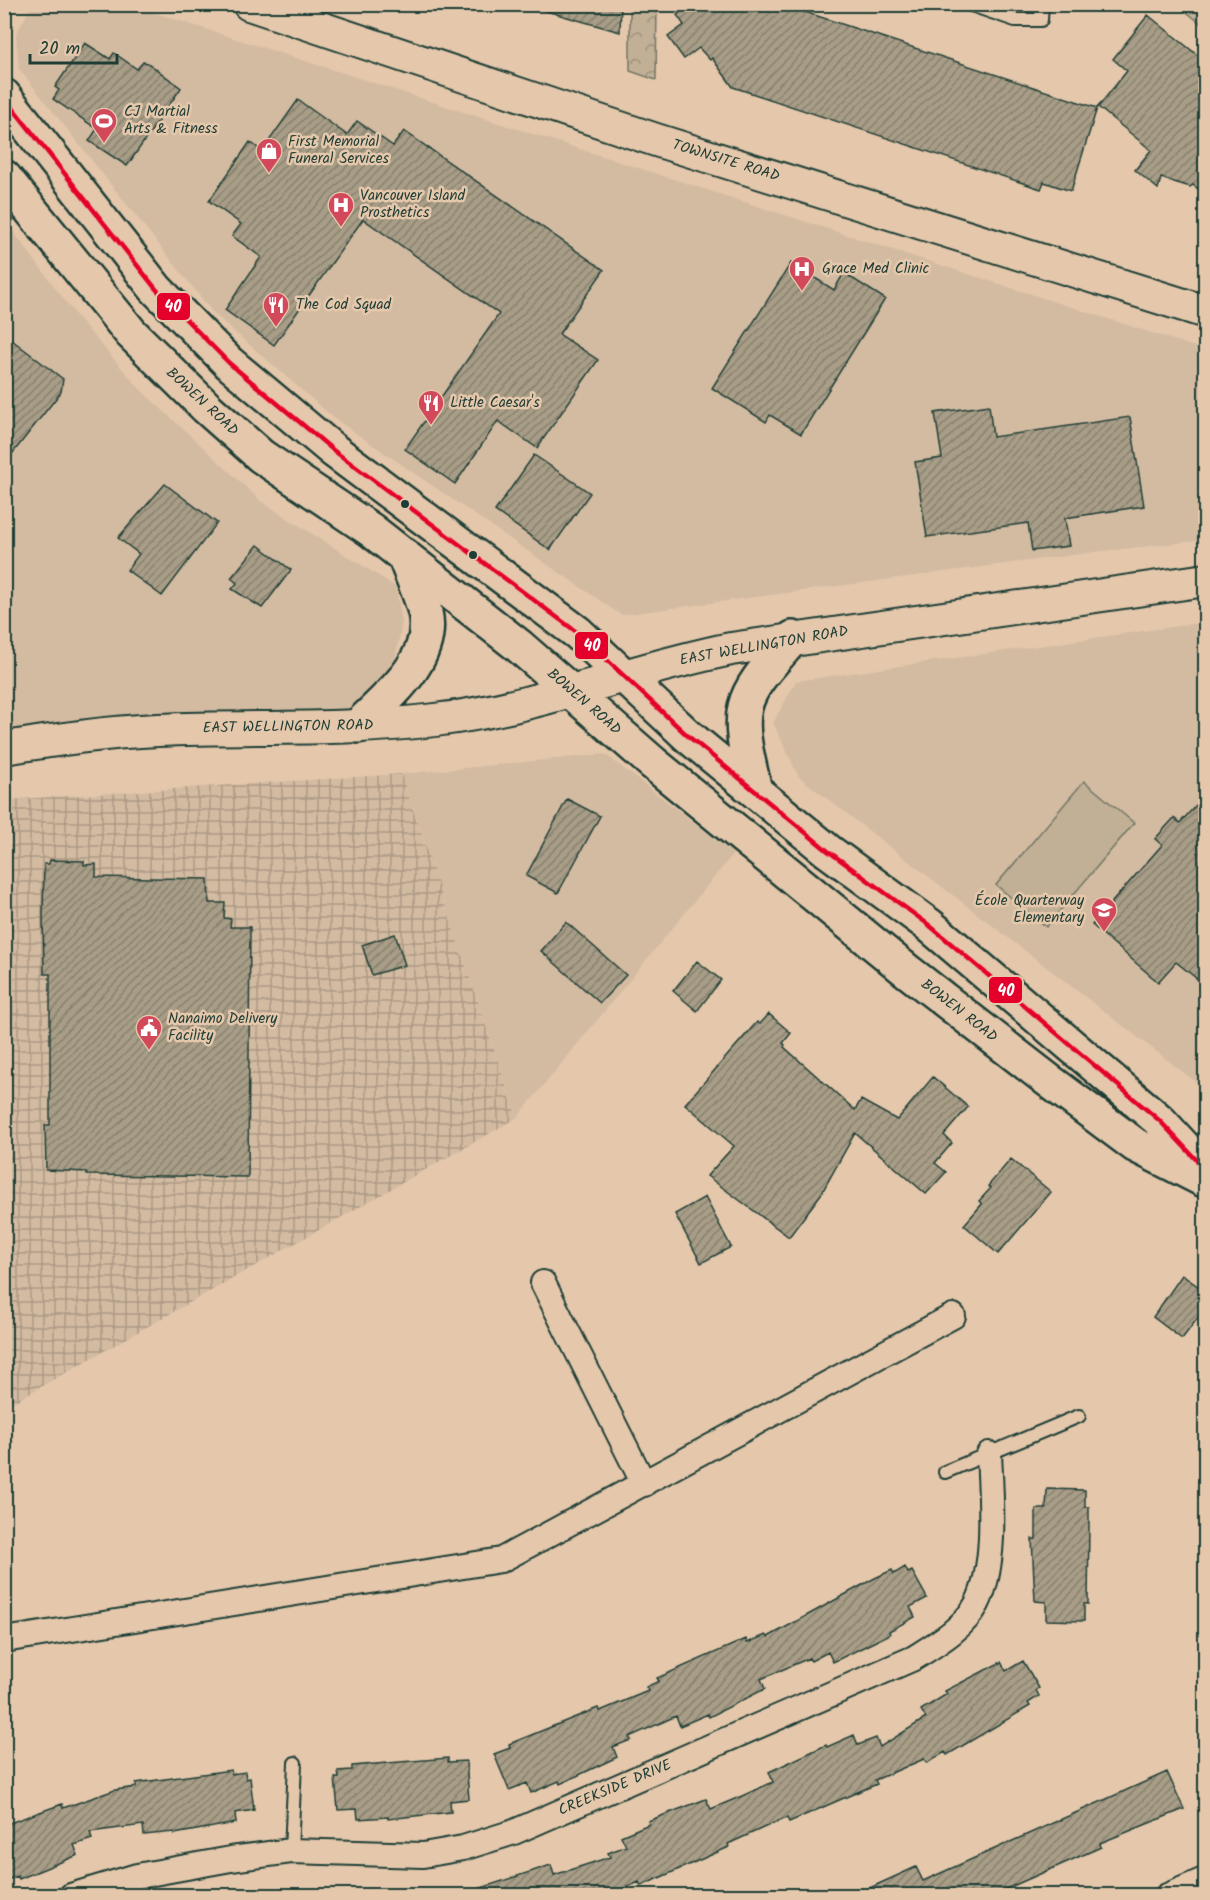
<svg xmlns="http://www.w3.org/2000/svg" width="1210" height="1900" font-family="Kalam,sans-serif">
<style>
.built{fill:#d3bba1}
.industrial{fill:url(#industrial-grid)}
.park{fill:url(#park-crowns);stroke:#707665;stroke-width:1.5}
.pitch{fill:#c1af96;stroke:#707665;stroke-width:1.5}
.building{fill:url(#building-hatch);stroke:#1f3d34;stroke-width:1.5}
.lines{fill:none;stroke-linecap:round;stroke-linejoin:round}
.service-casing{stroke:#1f3d34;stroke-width:16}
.minor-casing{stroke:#1f3d34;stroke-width:28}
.tertiary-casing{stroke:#1f3d34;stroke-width:36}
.secondary-casing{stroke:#1f3d34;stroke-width:38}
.service{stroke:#e5c8ac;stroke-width:12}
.minor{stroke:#e5c8ac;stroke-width:24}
.tertiary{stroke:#e5c8ac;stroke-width:32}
.secondary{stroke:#e5c8ac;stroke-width:33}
.bus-1-casing{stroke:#e5c8ac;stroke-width:9}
.bus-1{stroke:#e4002b;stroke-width:4.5}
.bus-dot{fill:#1f3d34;stroke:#e5c8ac;stroke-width:2}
.labels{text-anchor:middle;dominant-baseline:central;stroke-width:5;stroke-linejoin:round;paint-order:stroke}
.poi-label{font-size:15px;fill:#1f3d34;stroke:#e5c8ac;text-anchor:start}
.street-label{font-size:15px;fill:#1f3d34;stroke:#e5c8ac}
.line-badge{stroke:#e5c8ac;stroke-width:2}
.badge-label{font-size:16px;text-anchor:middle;font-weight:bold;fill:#fff}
</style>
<defs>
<pattern id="industrial-grid" width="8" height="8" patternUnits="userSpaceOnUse" patternTransform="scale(1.5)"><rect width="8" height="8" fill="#d3bba1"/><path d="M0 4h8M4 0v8" fill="none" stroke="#ab9984"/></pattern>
<pattern id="park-crowns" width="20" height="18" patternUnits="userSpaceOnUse" patternTransform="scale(1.5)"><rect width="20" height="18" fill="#c1af96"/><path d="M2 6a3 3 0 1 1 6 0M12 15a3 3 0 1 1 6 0" fill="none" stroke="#9c907b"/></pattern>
<pattern id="building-hatch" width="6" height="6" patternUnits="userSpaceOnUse" patternTransform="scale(1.5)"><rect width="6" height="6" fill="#a89d87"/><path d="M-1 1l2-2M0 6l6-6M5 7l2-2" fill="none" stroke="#88816f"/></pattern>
</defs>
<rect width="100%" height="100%" fill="#e5c8ac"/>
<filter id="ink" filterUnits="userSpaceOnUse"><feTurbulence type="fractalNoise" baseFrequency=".0167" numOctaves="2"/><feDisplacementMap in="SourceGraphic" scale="12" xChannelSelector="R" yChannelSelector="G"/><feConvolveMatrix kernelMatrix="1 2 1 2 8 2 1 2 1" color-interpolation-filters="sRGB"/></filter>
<g filter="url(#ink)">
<path class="built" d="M 32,5 L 131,5 L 1205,350 L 1205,540 L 1095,552 L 621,615 L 335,419 L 214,314 L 19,69 L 16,34 Z
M 4,219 L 78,318 L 140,389 L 262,502 L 396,587 L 402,622 L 392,679 L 365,711 L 5,744 Z
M 1205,622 L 1205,1089 L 799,777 L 773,723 L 796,681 Z
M 605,754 L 734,853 L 517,1118 L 401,774 Z"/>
<path class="industrial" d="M 401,774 L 517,1118 L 5,1407 L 5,800 Z"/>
<path class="park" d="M 630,5 L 657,5 L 656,80 L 630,71 Z
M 1178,5 L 1205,5 L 1205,27 Z"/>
<path class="pitch" d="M 1084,781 L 1134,823 L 1046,927 L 996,885 Z"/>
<path class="building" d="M 547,4 L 621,4 L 620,32 L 546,11 Z
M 690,4 L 781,4 L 1097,108 L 1071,191 L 1044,182 L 1041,189 L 733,87 L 712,58 L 710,60 L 699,48 L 684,59 L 668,37 L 684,25 L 677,15 Z
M 1148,15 L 1206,62 L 1206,195 L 1193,185 L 1190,187 L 1161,178 L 1158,189 L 1135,170 L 1151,150 L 1098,107 L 1127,71 L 1113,59 Z
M 85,43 L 110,59 L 114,53 L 137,69 L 143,62 L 148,63 L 181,88 L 127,166 L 89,141 L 97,129 L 53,99 L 59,90 L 55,87 Z
M 298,100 L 347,135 L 357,121 L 393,146 L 404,131 L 604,270 L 559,334 L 598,360 L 537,448 L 498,421 L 455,484 L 405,449 L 499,314 L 363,219 L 274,345 L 225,310 L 261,257 L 232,236 L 241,224 L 209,201 L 250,142 L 262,151 Z
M 791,263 L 834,290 L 844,273 L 885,299 L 801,434 L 770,415 L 766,422 L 712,388 Z
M 4,334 L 63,379 L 61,392 L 4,464 Z
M 989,405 L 993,437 L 1130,417 L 1144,506 L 1065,518 L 1069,546 L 1032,551 L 1028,523 L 927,537 L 915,462 L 942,458 L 935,413 Z
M 534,455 L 590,493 L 550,550 L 495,511 Z
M 165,484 L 217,523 L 162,596 L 127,570 L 139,554 L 118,538 Z
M 258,545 L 291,570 L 262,608 L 232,589 L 237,583 L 231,578 Z
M 1206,794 L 1206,986 L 1176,962 L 1158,982 L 1092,925 L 1162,845 L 1155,839 L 1174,818 L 1180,823 Z
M 567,799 L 600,816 L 558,893 L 526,876 Z
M 50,860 L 84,861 L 84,865 L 96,864 L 96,877 L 208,879 L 209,903 L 225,903 L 224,918 L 231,919 L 230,927 L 250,927 L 248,1177 L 87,1175 L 86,1172 L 46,1170 L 45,1125 L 50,1125 L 50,974 L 44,974 L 43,915 L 44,864 L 49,864 Z
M 566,922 L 626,975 L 600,1003 L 541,951 Z
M 395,934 L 405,965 L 372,975 L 362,945 Z
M 697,961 L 721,980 L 697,1011 L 673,991 Z
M 769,1014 L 791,1033 L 783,1043 L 785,1045 L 784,1047 L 855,1110 L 861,1100 L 897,1120 L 933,1077 L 968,1107 L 944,1135 L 952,1143 L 935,1163 L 946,1172 L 926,1194 L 855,1133 L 821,1194 L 789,1237 L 707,1176 L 734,1146 L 685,1104 L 757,1022 L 760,1024 Z
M 1011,1159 L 1051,1192 L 998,1254 L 964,1225 L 982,1204 L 979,1201 L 991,1188 L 988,1186 Z
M 705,1197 L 731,1247 L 701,1263 L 675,1214 Z
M 1182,1275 L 1206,1292 L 1206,1307 L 1182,1339 L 1153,1317 Z
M 1047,1489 L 1085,1490 L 1085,1507 L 1089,1507 L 1089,1525 L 1088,1604 L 1084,1604 L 1084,1621 L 1046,1620 L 1046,1602 L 1035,1601 L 1032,1539 L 1036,1539 L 1036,1509 L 1046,1509 Z
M 905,1567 L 908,1573 L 912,1571 L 927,1598 L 910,1607 L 915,1617 L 889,1631 L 890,1634 L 833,1662 L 828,1652 L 811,1661 L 809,1658 L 761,1679 L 765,1689 L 709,1717 L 708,1714 L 680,1726 L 676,1716 L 629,1737 L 631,1740 L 613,1747 L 617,1757 L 560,1784 L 559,1781 L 531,1793 L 527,1783 L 509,1790 L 494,1754 L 510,1748 L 509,1744 L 598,1708 L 600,1711 L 648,1691 L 646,1687 L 659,1681 L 657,1678 L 746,1639 L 747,1643 L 766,1635 L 768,1637 L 875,1578 L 892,1570 L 894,1574 Z
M 1023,1661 L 1039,1688 L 1036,1690 L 1039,1696 L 1028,1703 L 1030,1706 L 947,1755 L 945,1752 L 927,1763 L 924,1759 L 875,1780 L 877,1784 L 860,1791 L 789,1822 L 787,1818 L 774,1823 L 728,1844 L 729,1847 L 641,1886 L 639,1882 L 607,1896 L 473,1896 L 472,1891 L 551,1865 L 554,1875 L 610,1857 L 608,1853 L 626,1846 L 621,1836 L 649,1824 L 648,1821 L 706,1799 L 711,1809 L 742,1796 L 773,1782 L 769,1772 L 826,1745 L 827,1747 L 854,1735 L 858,1745 L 876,1738 L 880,1747 L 926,1718 L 921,1710 L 947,1694 L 945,1691 L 1001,1662 L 1006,1671 Z
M 448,1758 L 448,1762 L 466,1761 L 469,1799 L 450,1801 L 451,1812 L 388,1819 L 388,1817 L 358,1819 L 357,1809 L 338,1810 L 335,1778 L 339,1778 L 338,1771 L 352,1770 L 352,1766 Z
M 231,1770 L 232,1774 L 245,1772 L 246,1779 L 250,1778 L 254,1810 L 235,1813 L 236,1823 L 174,1834 L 174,1832 L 144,1835 L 143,1825 L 90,1832 L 92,1839 L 74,1845 L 78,1855 L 19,1879 L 18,1876 L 4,1881 L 4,1825 L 62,1804 L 63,1808 L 115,1790 L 136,1787 L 136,1783 Z
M 1167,1772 L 1184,1809 L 1100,1843 L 1101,1847 L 990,1896 L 852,1896 L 916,1867 L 923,1881 Z"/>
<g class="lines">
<g class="service-casing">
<path id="service" d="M 968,4 L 1015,20 L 1041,20 L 1042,4
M 945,1472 L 1079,1416
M 291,1851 L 295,1763"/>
</g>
<g class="minor-casing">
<path id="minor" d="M 543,1283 L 644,1484
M 4,1640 L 501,1560 L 953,1316
M 71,1896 L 137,1876 L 231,1859 L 291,1851 L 423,1855 L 463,1848 L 514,1832 L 914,1658 C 936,1644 964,1628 977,1604 C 997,1565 991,1497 989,1454
M 1167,1896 L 1206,1879"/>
</g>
<g class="tertiary-casing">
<path id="tertiary" d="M 249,4 L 656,140 L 1206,312
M 4,748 C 55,740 107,732 158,730 C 250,726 343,731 435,720 C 537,708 631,669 731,649 L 1206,580"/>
</g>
<g class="secondary-casing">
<path id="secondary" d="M 4,96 L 156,289 L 229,363 L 333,450 L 578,633 L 688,736 L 828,851 L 929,925 L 1160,1121 L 1206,1171
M 4,177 L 131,333 L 207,408 L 261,456 L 371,530 L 519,646 L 653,763 L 906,970 L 1048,1080 L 1135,1145 L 1204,1180
M 358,726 C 387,697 436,660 425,612 C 420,593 411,574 404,555
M 755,791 C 750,765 739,733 745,707 C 751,681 777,658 793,638"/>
</g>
<use href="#service" class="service"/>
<use href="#minor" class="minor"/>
<use href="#tertiary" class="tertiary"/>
<use href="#secondary" class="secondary"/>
<g class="bus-1-casing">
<path id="bus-1" d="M 4,97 L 156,289 L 229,363 L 333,450 L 578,633 L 688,736 L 828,851 L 929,925 L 1160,1121 L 1206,1170"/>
</g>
<use href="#bus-1" class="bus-1"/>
</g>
</g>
<defs>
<g id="stadium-pin" transform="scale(1.35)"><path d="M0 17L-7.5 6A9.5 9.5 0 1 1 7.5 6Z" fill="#d1495b" stroke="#e5c8ac"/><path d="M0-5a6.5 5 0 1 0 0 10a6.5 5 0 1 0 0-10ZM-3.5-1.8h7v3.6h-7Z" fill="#fff"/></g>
<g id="shop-pin" transform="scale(1.35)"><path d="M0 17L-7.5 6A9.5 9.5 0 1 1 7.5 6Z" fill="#d1495b" stroke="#e5c8ac"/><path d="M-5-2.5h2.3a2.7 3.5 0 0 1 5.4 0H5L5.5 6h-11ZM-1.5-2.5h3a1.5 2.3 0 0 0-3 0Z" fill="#fff"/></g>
<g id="hospital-pin" transform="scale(1.35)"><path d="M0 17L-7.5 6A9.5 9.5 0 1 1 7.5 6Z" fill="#d1495b" stroke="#e5c8ac"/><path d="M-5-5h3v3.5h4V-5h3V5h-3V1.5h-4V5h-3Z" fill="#fff"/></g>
<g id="restaurant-pin" transform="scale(1.35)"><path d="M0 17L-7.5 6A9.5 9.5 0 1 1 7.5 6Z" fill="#d1495b" stroke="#e5c8ac"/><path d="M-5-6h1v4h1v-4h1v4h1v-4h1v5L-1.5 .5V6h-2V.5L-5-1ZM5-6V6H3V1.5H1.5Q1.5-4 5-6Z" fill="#fff"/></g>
<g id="school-pin" transform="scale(1.35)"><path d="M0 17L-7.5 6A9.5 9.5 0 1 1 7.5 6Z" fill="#d1495b" stroke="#e5c8ac"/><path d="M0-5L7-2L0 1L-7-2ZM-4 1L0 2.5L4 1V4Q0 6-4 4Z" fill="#fff"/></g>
<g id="civic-pin" transform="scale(1.35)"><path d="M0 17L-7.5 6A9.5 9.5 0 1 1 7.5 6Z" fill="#d1495b" stroke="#e5c8ac"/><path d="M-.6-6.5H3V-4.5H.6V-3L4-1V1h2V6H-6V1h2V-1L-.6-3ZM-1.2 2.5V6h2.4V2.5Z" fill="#fff"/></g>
</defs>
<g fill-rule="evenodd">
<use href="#stadium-pin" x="104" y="121"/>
<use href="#shop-pin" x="269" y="151"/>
<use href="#hospital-pin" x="341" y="205"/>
<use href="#hospital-pin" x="802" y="269"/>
<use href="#restaurant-pin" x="276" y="305"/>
<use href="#restaurant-pin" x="431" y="403"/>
<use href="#school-pin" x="1104" y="910"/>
<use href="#civic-pin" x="149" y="1028"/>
</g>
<g class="bus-dot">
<circle cx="405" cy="504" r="5"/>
<circle cx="473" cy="555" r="5"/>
</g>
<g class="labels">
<g class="poi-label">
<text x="124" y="112">CJ Martial<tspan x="124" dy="17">Arts &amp; Fitness</tspan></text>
<text x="288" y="142">First Memorial<tspan x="288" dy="17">Funeral Services</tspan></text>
<text x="360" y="196">Vancouver Island<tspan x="360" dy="17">Prosthetics</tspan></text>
<text x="822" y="269">Grace Med Clinic</text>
<text x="296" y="305">The Cod Squad</text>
<text x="450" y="403">Little Caesar's</text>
<text x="1084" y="901" text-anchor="end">École Quarterway<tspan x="1084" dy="17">Elementary</tspan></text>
<text x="168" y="1019">Nanaimo Delivery<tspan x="168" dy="17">Facility</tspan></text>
</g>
<g class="street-label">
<text transform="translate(726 161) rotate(17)">TOWNSITE ROAD</text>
<text transform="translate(202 402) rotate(43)">BOWEN ROAD</text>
<text transform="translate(764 646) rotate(-10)">EAST WELLINGTON ROAD</text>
<text transform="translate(584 702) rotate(41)">BOWEN ROAD</text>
<text transform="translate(288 727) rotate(-1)">EAST WELLINGTON ROAD</text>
<text transform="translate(959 1011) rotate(38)">BOWEN ROAD</text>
<text transform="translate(615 1788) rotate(-23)">CREEKSIDE DRIVE</text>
</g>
</g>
<g class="line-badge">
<rect x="156" y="292" width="35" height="29" rx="6" fill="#e4002b"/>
<rect x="574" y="631" width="35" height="29" rx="6" fill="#e4002b"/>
<rect x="988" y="976" width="35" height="28" rx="6" fill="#e4002b"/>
</g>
<g class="badge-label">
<text x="173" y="312">40</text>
<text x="592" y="651">40</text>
<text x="1006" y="996">40</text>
</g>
<rect width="1210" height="1900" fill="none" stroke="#e5c8ac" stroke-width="24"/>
<rect x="12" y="12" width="1186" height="1876" fill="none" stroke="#1f3d34" stroke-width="2" filter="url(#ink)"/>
<path d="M30 54v9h87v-9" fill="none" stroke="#1f3d34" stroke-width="3"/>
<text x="39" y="54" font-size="18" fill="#1f3d34" stroke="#e5c8ac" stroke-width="4.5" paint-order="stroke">20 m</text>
</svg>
